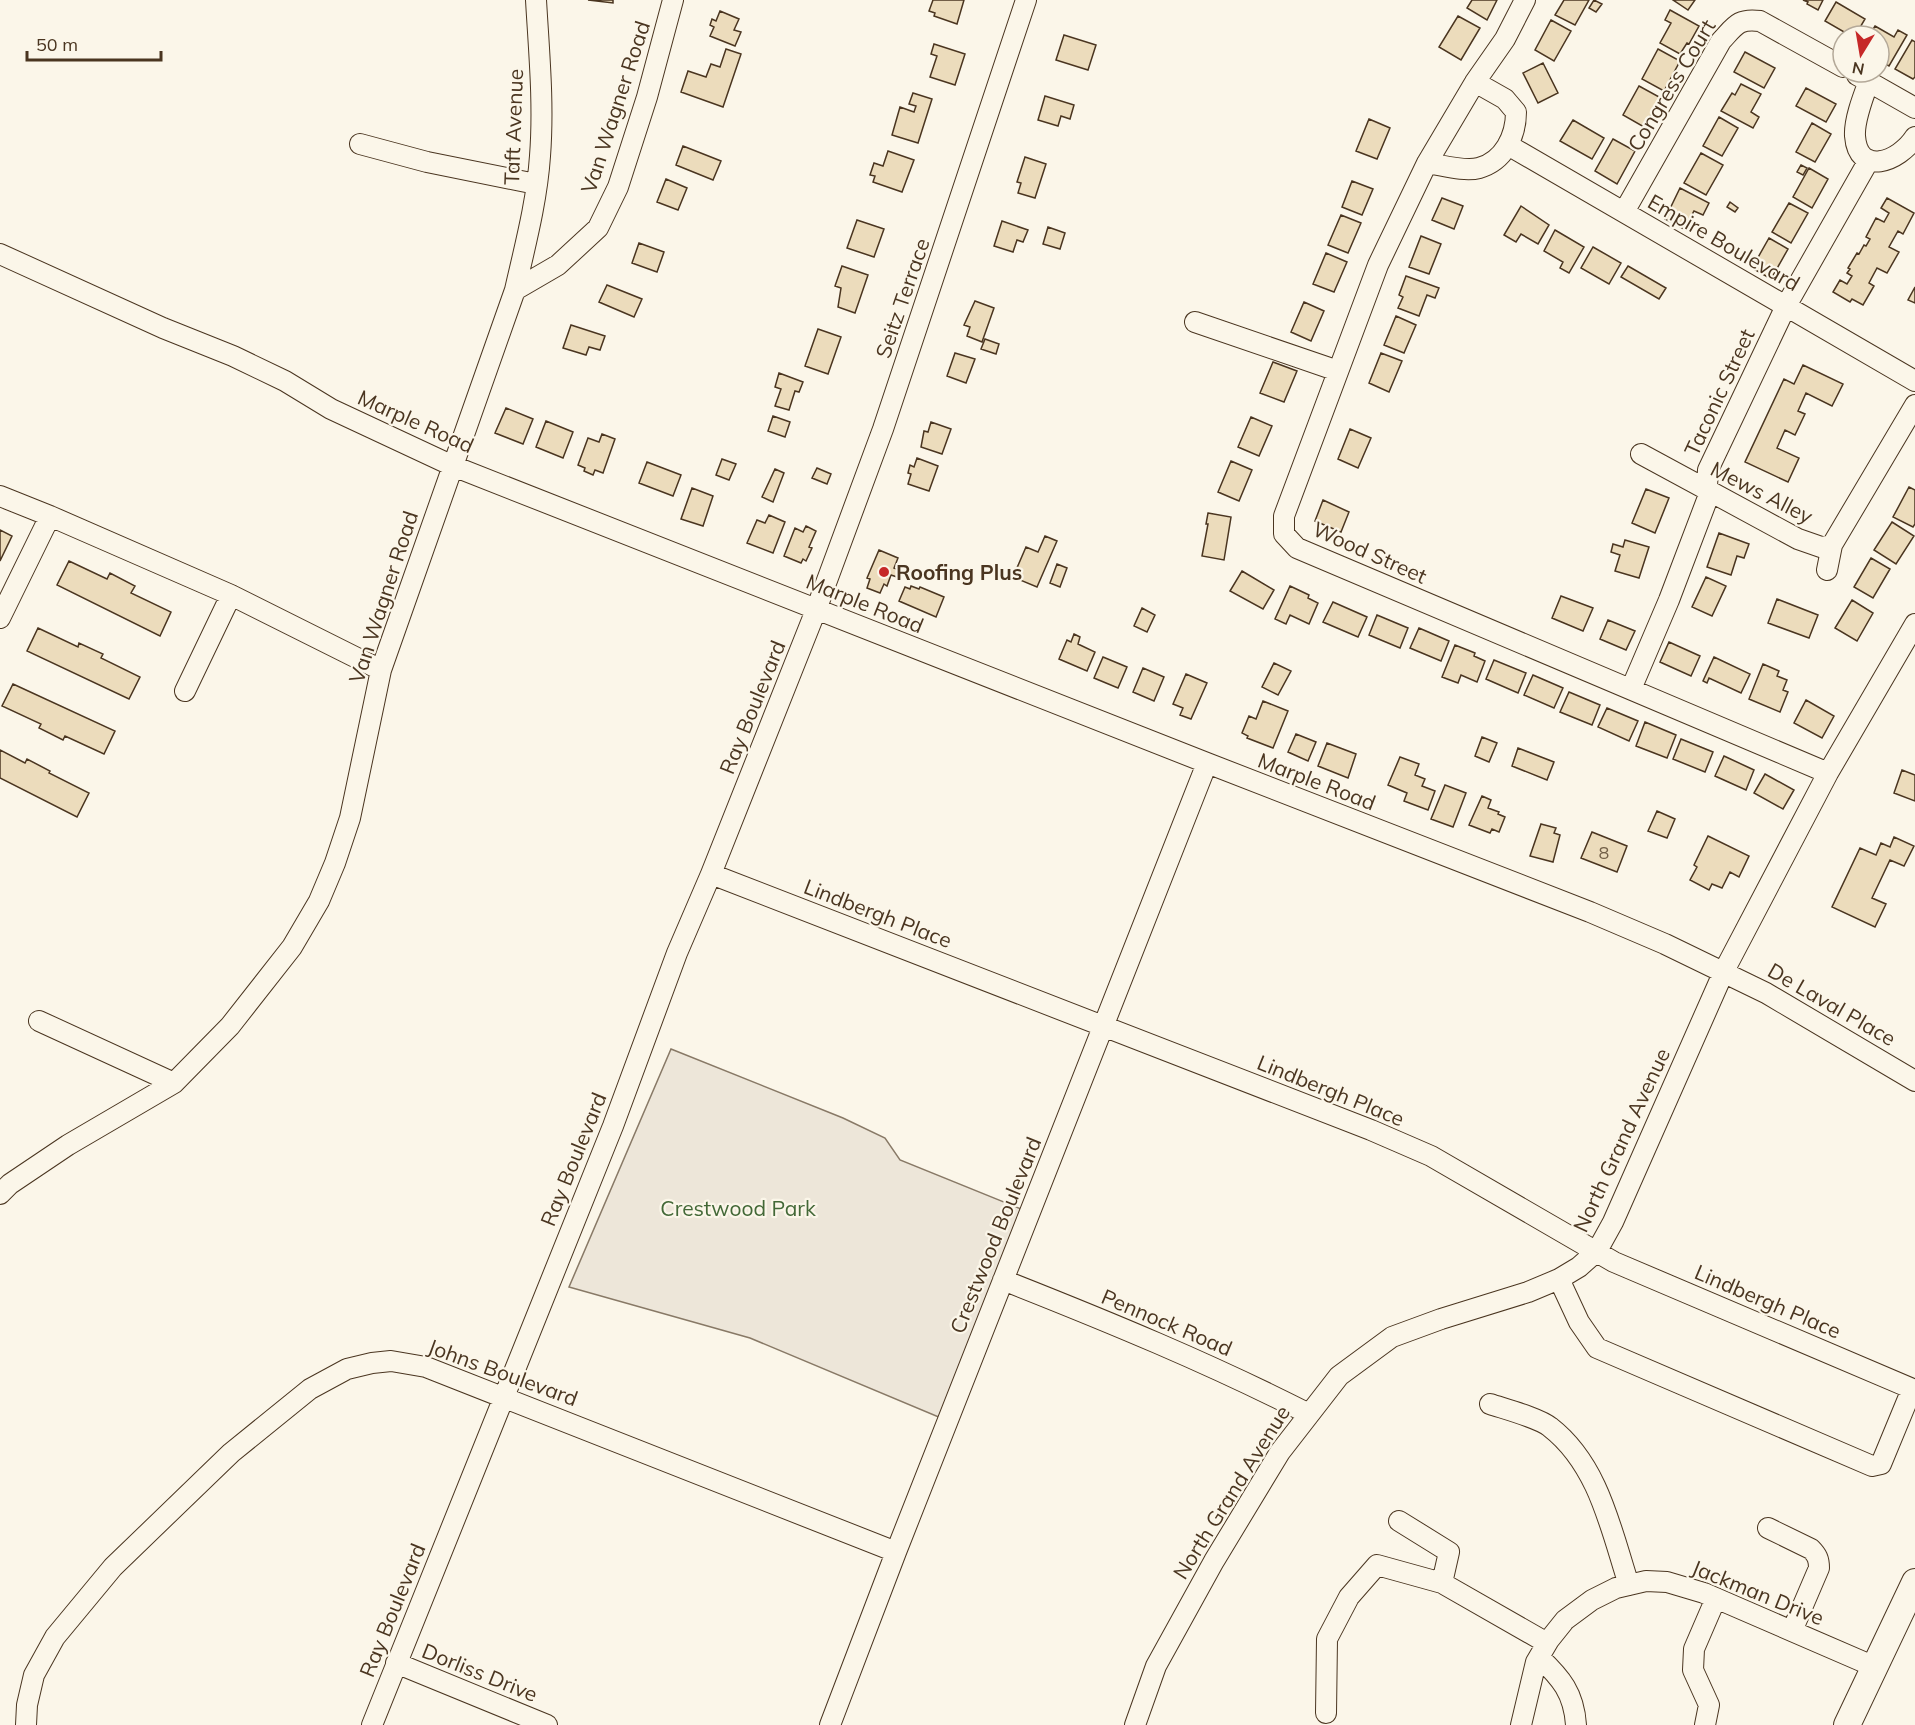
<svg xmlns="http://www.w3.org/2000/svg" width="1915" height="1725" font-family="Mulish,sans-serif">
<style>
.green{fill:#ede6d9;stroke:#887966;stroke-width:1.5}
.building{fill:#ecdcbc;stroke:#4a3520;stroke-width:1.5}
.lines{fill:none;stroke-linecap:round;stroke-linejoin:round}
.minor-casing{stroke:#4a3520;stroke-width:22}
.major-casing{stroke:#4a3520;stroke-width:28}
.minor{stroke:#fbf6e9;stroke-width:20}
.major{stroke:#fbf6e9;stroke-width:26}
.poi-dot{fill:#c62828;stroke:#fbf6e9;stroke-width:2}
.labels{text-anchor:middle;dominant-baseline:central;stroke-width:4.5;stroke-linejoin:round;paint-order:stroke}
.number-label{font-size:18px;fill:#725f47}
.street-label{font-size:21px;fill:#4a3520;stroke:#fbf6e9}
.poi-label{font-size:21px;font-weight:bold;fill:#4a3520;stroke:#fbf6e9;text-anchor:start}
.park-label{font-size:21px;fill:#436837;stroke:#fbf6e9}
</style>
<rect width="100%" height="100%" fill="#fbf6e9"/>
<path class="green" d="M 671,1049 L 843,1118 L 885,1138 L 900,1160 L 1026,1211 L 941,1418 L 750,1338 L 569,1287 Z"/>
<path class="building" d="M 588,0 L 613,0 L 613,3 Z
M 933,0 L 964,0 L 957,24 L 934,16 L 935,13 L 929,11 Z
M 1472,0 L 1497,0 L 1487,20 L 1467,8 Z
M 1564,0 L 1589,0 L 1575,25 L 1555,15 Z
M 1594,0 L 1602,4 L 1596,12 L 1589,8 Z
M 1673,0 L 1695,0 L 1688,10 Z
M 1803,0 L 1823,0 L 1818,10 L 1807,4 L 1808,2 Z
M 1836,2 L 1865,19 L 1855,36 L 1851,36 L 1825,21 Z
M 1670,10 L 1699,26 L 1689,44 L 1687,43 L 1680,54 L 1660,43 L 1671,23 L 1665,20 Z
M 720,11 L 739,19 L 734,30 L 741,32 L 735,46 L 710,36 L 714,27 L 710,25 L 712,19 L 716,21 Z
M 1458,16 L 1480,28 L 1461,60 L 1439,47 Z
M 1551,20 L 1571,31 L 1554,61 L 1535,50 Z
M 1875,26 L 1894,37 L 1898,30 L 1907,35 L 1889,66 L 1880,61 L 1882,57 L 1879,56 L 1879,36 L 1869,36 Z
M 1064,35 L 1096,45 L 1088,70 L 1056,60 Z
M 1912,40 L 1915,42 L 1915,77 L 1913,79 L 1895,69 Z
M 934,44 L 965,54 L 955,85 L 930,77 L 937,56 L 931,54 Z
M 726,49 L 741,54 L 723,107 L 681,92 L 688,71 L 706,77 L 711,64 L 720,67 Z
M 1658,49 L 1680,61 L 1664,91 L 1642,79 Z
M 1745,52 L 1775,68 L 1764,88 L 1734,72 Z
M 1543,63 L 1558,93 L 1538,103 L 1523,73 Z
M 1741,84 L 1761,94 L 1751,112 L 1759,117 L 1753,128 L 1721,111 L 1732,93 L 1735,95 Z
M 1639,86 L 1661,98 L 1644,127 L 1623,115 Z
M 1806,88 L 1836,104 L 1826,122 L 1796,106 Z
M 913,93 L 932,99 L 918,143 L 892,135 L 900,107 L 914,112 L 916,106 L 909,104 Z
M 1045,96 L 1074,105 L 1070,119 L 1061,116 L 1058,126 L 1038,120 Z
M 1719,117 L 1738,128 L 1722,156 L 1703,146 Z
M 1369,119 L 1390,128 L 1377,159 L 1356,151 Z
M 1573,120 L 1604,138 L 1592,159 L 1560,141 Z
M 1812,123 L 1831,134 L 1815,162 L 1796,152 Z
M 1613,139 L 1635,151 L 1617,184 L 1595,171 Z
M 683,146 L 721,161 L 713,180 L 676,165 Z
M 888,151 L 914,160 L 902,192 L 873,182 L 875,176 L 870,175 L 874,163 L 883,166 Z
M 1701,153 L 1723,165 L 1706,195 L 1684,183 Z
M 1025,157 L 1046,164 L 1035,198 L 1018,193 L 1021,183 L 1017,182 Z
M 1801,165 L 1807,168 L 1803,175 L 1797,172 Z
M 1809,168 L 1828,179 L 1812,208 L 1793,197 Z
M 666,179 L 687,188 L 678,210 L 657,202 Z
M 1352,181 L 1373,189 L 1362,215 L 1342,207 Z
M 1680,188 L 1709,203 L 1703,215 L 1694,211 L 1684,229 L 1665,219 Z
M 1442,198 L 1463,206 L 1454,229 L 1432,220 Z
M 1887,198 L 1914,213 L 1903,234 L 1898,231 L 1889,247 L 1899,252 L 1887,273 L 1877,268 L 1869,283 L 1874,286 L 1863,305 L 1852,299 L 1850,302 L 1833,292 L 1840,280 L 1847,284 L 1852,276 L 1847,273 L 1850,269 L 1848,268 L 1857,253 L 1859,254 L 1864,245 L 1866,246 L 1870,239 L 1866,237 L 1876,218 L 1884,222 L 1889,213 L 1881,208 Z
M 1730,202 L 1738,208 L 1735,212 L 1727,207 Z
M 1789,203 L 1808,213 L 1791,243 L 1772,232 Z
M 1521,206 L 1549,225 L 1538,244 L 1521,234 L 1516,242 L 1504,235 Z
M 1341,215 L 1361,223 L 1348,253 L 1328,245 Z
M 857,220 L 884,229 L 874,257 L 847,248 Z
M 1002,221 L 1028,230 L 1023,242 L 1017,240 L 1013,252 L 994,246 Z
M 1048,227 L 1065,233 L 1060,249 L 1043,244 Z
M 1555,230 L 1584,247 L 1569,273 L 1560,268 L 1563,262 L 1544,251 Z
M 1421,236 L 1441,244 L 1429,274 L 1409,267 Z
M 1769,238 L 1788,249 L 1771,279 L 1752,268 Z
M 639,243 L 664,252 L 657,272 L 632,263 Z
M 1593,247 L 1621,263 L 1609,284 L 1581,268 Z
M 1326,253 L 1347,262 L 1334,292 L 1313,284 Z
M 842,266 L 868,275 L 855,313 L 838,307 L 841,288 L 835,286 Z
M 1628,266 L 1666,288 L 1659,299 L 1621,277 Z
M 1406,276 L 1439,288 L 1435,298 L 1427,295 L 1419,316 L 1398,308 L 1403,297 L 1399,295 Z
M 607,285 L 642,299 L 634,317 L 599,302 Z
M 1915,287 L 1915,303 L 1908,300 Z
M 975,301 L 994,308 L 982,342 L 967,336 L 970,327 L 964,325 Z
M 1304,302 L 1324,311 L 1311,341 L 1291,332 Z
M 1396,316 L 1416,325 L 1404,353 L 1384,345 Z
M 571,325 L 605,336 L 600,350 L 589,347 L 586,355 L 563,348 Z
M 818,329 L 841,337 L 828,374 L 805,366 Z
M 985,339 L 999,344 L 996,354 L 981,349 Z
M 955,353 L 975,359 L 966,383 L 947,376 Z
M 1381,353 L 1402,361 L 1389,392 L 1369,383 Z
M 1273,362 L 1297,371 L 1284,402 L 1260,393 Z
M 1803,365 L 1843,384 L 1832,406 L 1806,393 L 1798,411 L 1805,414 L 1795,435 L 1785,430 L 1777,448 L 1799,458 L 1788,482 L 1745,462 L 1784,379 L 1794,384 Z
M 779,373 L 803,382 L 799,392 L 795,391 L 789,410 L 775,406 L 781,389 L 775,387 Z
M 506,408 L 533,419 L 523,444 L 495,433 Z
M 773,416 L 790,422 L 785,437 L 768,431 Z
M 1251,417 L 1272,426 L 1259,456 L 1238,447 Z
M 546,421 L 573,432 L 563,458 L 536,447 Z
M 931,422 L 951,429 L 942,454 L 921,447 L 924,431 L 928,432 Z
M 1350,429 L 1371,438 L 1358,468 L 1338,459 Z
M 602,434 L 615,439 L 603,473 L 595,470 L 593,475 L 584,471 L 585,468 L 578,465 L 588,438 L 599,442 Z
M 917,458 L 938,466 L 929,491 L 908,484 L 911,474 L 908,473 L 910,465 L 914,467 Z
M 722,459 L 736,464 L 729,480 L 716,475 Z
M 1231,461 L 1252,470 L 1239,501 L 1218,492 Z
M 647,462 L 681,475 L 673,496 L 639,483 Z
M 817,468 L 831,474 L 827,484 L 812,478 Z
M 775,469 L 784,473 L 773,502 L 762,497 Z
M 1909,487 L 1915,490 L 1915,524 L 1913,527 L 1893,517 Z
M 692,488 L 713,496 L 703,526 L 681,519 Z
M 1646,489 L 1669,498 L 1655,533 L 1632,523 Z
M 1323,500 L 1349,512 L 1341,532 L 1315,521 Z
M 1208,513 L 1231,517 L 1224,560 L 1202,556 L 1208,524 L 1206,524 Z
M 769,515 L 785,522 L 773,553 L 747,543 L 757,520 L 765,523 Z
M 1892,522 L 1914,536 L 1896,564 L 1874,550 Z
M 806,526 L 816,531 L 809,547 L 812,548 L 806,561 L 803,559 L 801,563 L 784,556 L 795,528 L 803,532 Z
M 0,530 L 12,536 L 0,561 Z
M 1719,533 L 1749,544 L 1744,558 L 1737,556 L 1731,575 L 1707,567 Z
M 1045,536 L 1057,541 L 1037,587 L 1013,577 L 1026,547 L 1038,552 Z
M 1625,540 L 1649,547 L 1639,578 L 1615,571 L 1620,555 L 1611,552 L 1613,544 L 1623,547 Z
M 879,550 L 898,558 L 894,568 L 899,570 L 897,577 L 891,575 L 887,586 L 884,584 L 880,593 L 867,588 L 870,579 L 867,578 Z
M 1871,558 L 1890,569 L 1873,598 L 1854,587 Z
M 69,561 L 107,579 L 110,573 L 135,586 L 131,593 L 171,612 L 160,636 L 57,585 Z
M 1057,564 L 1067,568 L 1060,587 L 1050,583 Z
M 1242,571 L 1274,590 L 1263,609 L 1230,591 Z
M 1706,577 L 1726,586 L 1712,616 L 1692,607 Z
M 911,586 L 919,589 L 920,587 L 944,597 L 936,617 L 899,601 L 905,587 L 910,589 Z
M 1290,586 L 1309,595 L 1308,598 L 1318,603 L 1309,624 L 1290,615 L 1286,624 L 1275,619 Z
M 1561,596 L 1593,608 L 1583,631 L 1552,618 Z
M 1777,599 L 1818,615 L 1809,638 L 1768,623 Z
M 1852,600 L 1873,613 L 1857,641 L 1835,628 Z
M 1333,602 L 1367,617 L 1358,637 L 1323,622 Z
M 1142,608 L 1155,615 L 1147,632 L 1134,626 Z
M 1377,615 L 1408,628 L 1400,648 L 1369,635 Z
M 1608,620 L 1635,631 L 1626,650 L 1600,639 Z
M 38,628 L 78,647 L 79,643 L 103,654 L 101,658 L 140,677 L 129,699 L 27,651 Z
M 1419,628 L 1449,641 L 1441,661 L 1410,648 Z
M 1074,634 L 1080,637 L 1078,644 L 1095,652 L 1087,671 L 1059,659 L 1067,640 L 1071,642 Z
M 1669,642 L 1700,656 L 1691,676 L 1660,662 Z
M 1455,645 L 1475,653 L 1474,656 L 1485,661 L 1477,682 L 1461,675 L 1458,683 L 1442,677 Z
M 1103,657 L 1127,667 L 1118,688 L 1094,678 Z
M 1714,657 L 1750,674 L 1741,693 L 1709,678 L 1707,683 L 1703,681 Z
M 1494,660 L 1526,673 L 1518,693 L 1486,679 Z
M 1274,663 L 1291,671 L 1278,695 L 1262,687 Z
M 1763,664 L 1779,671 L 1777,676 L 1787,680 L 1783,690 L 1788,692 L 1780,712 L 1749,699 Z
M 1143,668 L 1164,677 L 1154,701 L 1133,692 Z
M 1186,674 L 1207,683 L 1191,719 L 1180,715 L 1183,708 L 1173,704 Z
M 1533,675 L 1563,688 L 1554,708 L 1524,695 Z
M 13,684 L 115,731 L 104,754 L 65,736 L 63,740 L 39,728 L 41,724 L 2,706 Z
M 1569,692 L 1600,705 L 1592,725 L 1560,712 Z
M 1806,700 L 1834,716 L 1822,738 L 1794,723 Z
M 1263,701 L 1288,711 L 1273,748 L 1247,738 L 1248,736 L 1242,733 L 1249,716 L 1256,719 Z
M 1607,708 L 1638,721 L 1629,741 L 1598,727 Z
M 1645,722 L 1676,735 L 1667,758 L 1636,746 Z
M 1296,734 L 1316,742 L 1308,761 L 1288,752 Z
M 1482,737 L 1497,743 L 1489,762 L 1475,756 Z
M 1681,739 L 1713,752 L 1705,772 L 1673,759 Z
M 1327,743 L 1356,754 L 1348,778 L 1318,766 Z
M 1518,748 L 1554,762 L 1547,780 L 1512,766 Z
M 0,750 L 25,763 L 27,759 L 50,771 L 49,773 L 89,793 L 77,817 L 0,778 Z
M 1724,756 L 1754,770 L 1746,790 L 1715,776 Z
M 1400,757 L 1419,764 L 1415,775 L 1425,779 L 1422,786 L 1435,791 L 1428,810 L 1404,801 L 1407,793 L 1388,785 Z
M 1902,770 L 1915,775 L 1915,801 L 1894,793 Z
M 1765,774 L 1794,790 L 1783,809 L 1754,793 Z
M 1445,785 L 1466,793 L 1453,827 L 1431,819 Z
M 1482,796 L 1491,800 L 1488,808 L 1499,812 L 1498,814 L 1505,817 L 1499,832 L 1492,829 L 1490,833 L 1469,825 Z
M 1657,811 L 1675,819 L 1667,838 L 1648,831 Z
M 1541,824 L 1556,828 L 1554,833 L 1560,835 L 1553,862 L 1530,856 Z
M 1592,832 L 1627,846 L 1617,872 L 1581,858 Z
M 1708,836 L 1749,856 L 1739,877 L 1730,872 L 1722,888 L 1712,884 L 1709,890 L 1690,880 L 1697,867 L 1694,865 Z
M 1894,837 L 1914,846 L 1904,866 L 1890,860 L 1872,898 L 1886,904 L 1875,927 L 1832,907 L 1860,848 L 1876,855 L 1881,843 L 1890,847 Z"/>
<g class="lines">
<g class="minor-casing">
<path id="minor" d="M 1525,0 L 1505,39 L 1475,82 L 1427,163 L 1378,265 L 1284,516 L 1284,534 L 1297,548 L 1828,773
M 1857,75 L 1915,108
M 1869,81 C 1863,97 1854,120 1855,136 C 1858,177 1899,162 1915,137
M 360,144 L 427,162 L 536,184
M 1508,145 L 1915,381
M 1427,163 C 1442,165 1464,172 1479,168 C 1504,161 1516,136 1516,112 L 1505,99 L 1475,82
M 1624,212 L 1721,41 C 1735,26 1738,18 1760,21 L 1843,67
M 0,254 L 163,328 L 233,356 L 285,381 L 331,409 L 453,466 L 1207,763 L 1590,912 L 1665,944 L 1766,993 L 1915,1081
M 515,290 L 558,265 L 598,228 L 618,187 L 647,97 L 673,0
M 1195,322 L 1338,371
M 1641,454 L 1798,539 L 1821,547 L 1832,545
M 0,496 L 50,516 L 0,618
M 50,516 L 231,595 L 381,670
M 1827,570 L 1832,545 L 1915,405
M 1631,689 L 1669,600 L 1710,492 L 1707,486 L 1708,470 L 1786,306 L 1869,160
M 185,691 L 231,595
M 711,874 L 1371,1130 L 1431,1156 L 1614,1262 L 1915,1390
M 39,1021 L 174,1083
M 0,1194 L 10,1184 L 68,1145 L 174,1083 L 230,1026 L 292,947 L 319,901 L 335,863 L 350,818 L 381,670 L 515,290 C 525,246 537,201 540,156 C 544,104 539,52 536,0
M 1559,1279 L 1579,1322 L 1597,1348 L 1872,1466 L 1881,1464 L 1912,1389
M 1003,1280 C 1107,1321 1209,1363 1309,1414
M 1490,1404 C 1505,1409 1539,1418 1550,1427 C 1599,1465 1611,1530 1629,1585
M 1399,1521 L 1449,1552 L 1442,1583
M 1768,1528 L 1811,1549 C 1817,1555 1819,1559 1819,1568 L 1792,1631
M 1539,1657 C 1561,1678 1574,1693 1576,1725
M 396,1663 L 547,1725
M 1326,1713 L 1327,1639 L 1349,1597 L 1377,1565 L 1442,1583 L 1547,1643
M 26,1725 L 27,1705 L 34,1675 L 55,1637 L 113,1567 L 231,1453 L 310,1389 L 347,1369 L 372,1363 L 391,1361 L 426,1367 L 896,1552
M 372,1725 L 613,1126 L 677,953 L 711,874 L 816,610 L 883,429 L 1026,0
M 830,1725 L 896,1552 L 1207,763
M 1135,1725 L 1156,1666 L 1214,1561 L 1280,1452 L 1339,1376 L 1392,1337 L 1441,1319 L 1528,1292 L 1559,1279 L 1579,1267 L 1597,1251 L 1613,1222 L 1724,971 L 1828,773 L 1915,624
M 1521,1725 L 1536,1662 L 1549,1640 L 1565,1620 L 1592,1600 L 1616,1588 L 1646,1581 L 1667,1582 L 1704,1593 L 1875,1667
M 1705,1725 L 1709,1705 L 1693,1670 L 1694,1649 L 1716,1598"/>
</g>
<g class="major-casing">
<path id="major" d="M 1847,1725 L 1915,1582"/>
</g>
<use href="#minor" class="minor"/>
<use href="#major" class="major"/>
</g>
<circle class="poi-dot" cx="884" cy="572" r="6"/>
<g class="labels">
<g class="number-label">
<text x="1604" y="852">8</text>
</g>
<g class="street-label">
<text transform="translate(1671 85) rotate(-59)">Congress Court</text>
<text transform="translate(615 107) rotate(-72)">Van Wagner Road</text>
<text transform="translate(513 127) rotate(-88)">Taft Avenue</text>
<text transform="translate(1724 242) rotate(30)">Empire Boulevard</text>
<text transform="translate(902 298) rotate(-71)">Seitz Terrace</text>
<text transform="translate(1719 392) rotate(-65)">Taconic Street</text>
<text transform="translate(416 421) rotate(24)">Marple Road</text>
<text transform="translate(1762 492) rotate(27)">Mews Alley</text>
<text transform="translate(1370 552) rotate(24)">Wood Street</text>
<text transform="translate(383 597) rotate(-72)">Van Wagner Road</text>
<text transform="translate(865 603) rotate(22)">Marple Road</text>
<text transform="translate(752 707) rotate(-68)">Ray Boulevard</text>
<text transform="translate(1317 781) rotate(21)">Marple Road</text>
<text transform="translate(878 913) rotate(21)">Lindbergh Place</text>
<text transform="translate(1832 1004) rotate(30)">De Laval Place</text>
<text transform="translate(1331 1090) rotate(22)">Lindbergh Place</text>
<text transform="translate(1621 1140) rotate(-65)">North Grand Avenue</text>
<text transform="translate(573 1159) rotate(-68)">Ray Boulevard</text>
<text transform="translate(995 1235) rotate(-68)">Crestwood Boulevard</text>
<text transform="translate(1768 1301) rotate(23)">Lindbergh Place</text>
<text transform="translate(1167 1322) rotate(23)">Pennock Road</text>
<text transform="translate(503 1372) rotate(20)">Johns Boulevard</text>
<text transform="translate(1231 1492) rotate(-58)">North Grand Avenue</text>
<text transform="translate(1758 1592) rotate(22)">Jackman Drive</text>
<text transform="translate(392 1610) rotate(-68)">Ray Boulevard</text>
<text transform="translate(480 1672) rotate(22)">Dorliss Drive</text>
</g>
<g class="poi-label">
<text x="896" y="572">Roofing Plus</text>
</g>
<g class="park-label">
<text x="738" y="1208">Crestwood Park</text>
</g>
</g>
<g transform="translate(1861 54) rotate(191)"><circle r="28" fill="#fbf6e9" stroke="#b4a999" stroke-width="1.5"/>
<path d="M0-4.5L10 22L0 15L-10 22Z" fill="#c62828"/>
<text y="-9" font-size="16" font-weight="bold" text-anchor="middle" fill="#4a3520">N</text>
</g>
<path d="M27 51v9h134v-9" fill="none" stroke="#4a3520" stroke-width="3"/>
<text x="36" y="51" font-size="18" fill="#4a3520" stroke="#fbf6e9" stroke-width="4.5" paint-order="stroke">50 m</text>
</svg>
